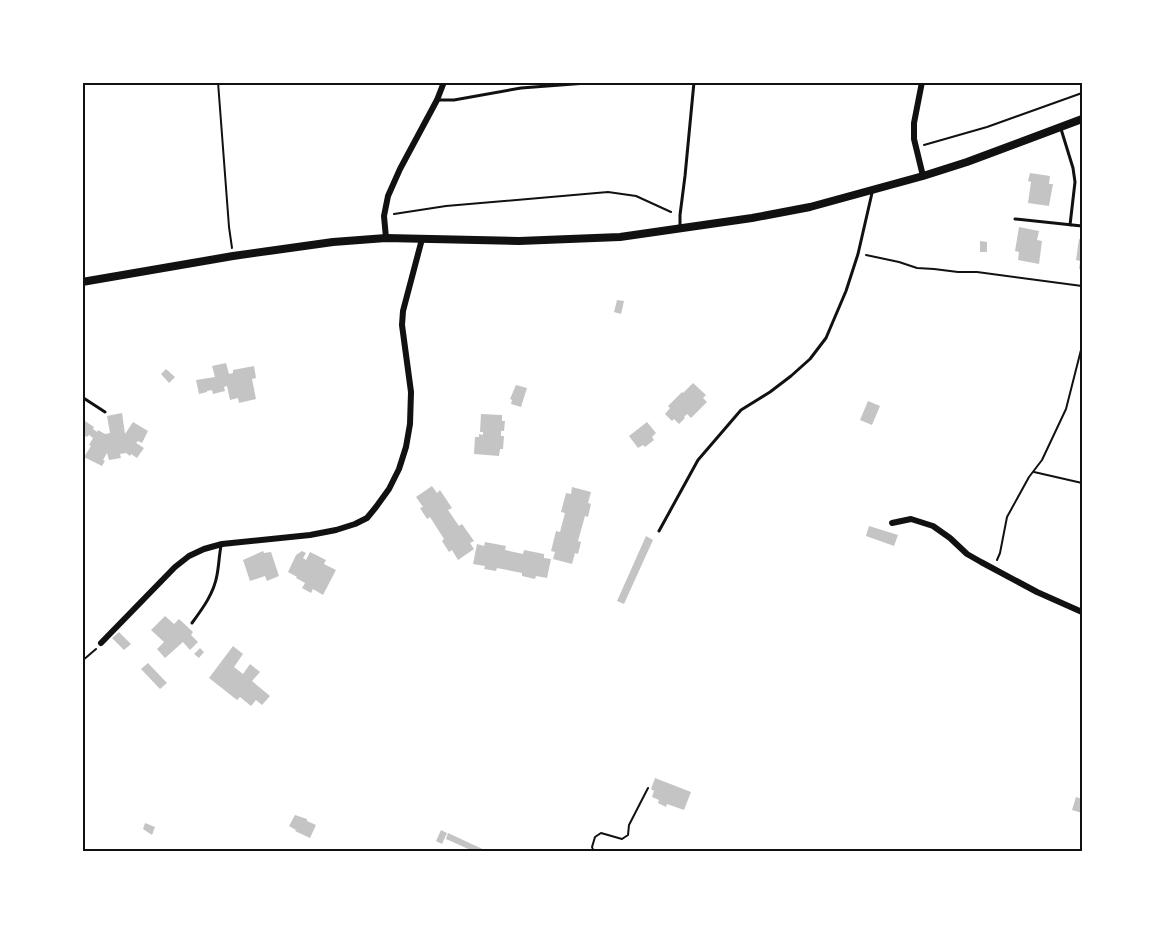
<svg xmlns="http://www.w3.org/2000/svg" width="1165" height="934" font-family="'Noto Sans',sans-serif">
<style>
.building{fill:#c4c4c4}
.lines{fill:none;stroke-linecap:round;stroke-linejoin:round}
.path{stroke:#111;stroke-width:2}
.service{stroke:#111;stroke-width:3}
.minor{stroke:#111;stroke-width:6}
.tertiary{stroke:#111;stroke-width:8}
.neatline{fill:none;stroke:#111;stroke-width:2}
</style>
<rect width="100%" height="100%" fill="#fff"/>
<path class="building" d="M 1030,173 L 1050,176 L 1049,184 L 1053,184 L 1049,206 L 1028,203 L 1031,182 L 1028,181 Z
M 1019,227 L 1039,231 L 1037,240 L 1042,241 L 1039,264 L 1018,260 L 1019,252 L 1015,251 Z
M 1079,239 L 1082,240 L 1082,269 L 1079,269 L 1080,261 L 1076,260 Z
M 980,241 L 987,242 L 987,252 L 980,252 Z
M 617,300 L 624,301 L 621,314 L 614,312 Z
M 226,363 L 229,374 L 233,373 L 233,370 L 254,366 L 256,378 L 252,379 L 256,399 L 239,403 L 238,398 L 230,400 L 227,386 L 224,387 L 225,391 L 213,394 L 212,390 L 207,391 L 207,392 L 199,394 L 196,380 L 215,377 L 212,366 Z
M 166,369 L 175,377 L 169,383 L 161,374 Z
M 693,383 L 706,395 L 703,398 L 707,402 L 691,418 L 687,414 L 684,417 L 685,418 L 679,424 L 674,419 L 672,421 L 665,414 L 670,408 L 668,406 L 682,392 L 683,393 Z
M 516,385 L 527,388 L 521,407 L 511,404 L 512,400 L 510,399 Z
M 868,401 L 880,406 L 872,425 L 860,420 Z
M 122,413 L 125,434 L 133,422 L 148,431 L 142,443 L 138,441 L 136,443 L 144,448 L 137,458 L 131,454 L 130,456 L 126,453 L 120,454 L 121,458 L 109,460 L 107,453 L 103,460 L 105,461 L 102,466 L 84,457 L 91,446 L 89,445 L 93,438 L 89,435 L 87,437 L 82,434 L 82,419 L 94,427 L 93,429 L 97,432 L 98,430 L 105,434 L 110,433 L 107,416 Z
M 481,414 L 502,415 L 502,421 L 505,421 L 504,431 L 501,431 L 501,436 L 504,436 L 503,449 L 500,449 L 499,456 L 474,454 L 475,437 L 479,437 L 479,434 L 483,435 L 483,432 L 480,432 Z
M 647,422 L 656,433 L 652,437 L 654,440 L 645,447 L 643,445 L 638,448 L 629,436 Z
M 432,486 L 437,493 L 440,490 L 452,508 L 448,510 L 459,526 L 462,524 L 474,541 L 470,543 L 474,549 L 458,560 L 452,550 L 449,552 L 442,541 L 444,539 L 430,517 L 427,519 L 420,508 L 423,507 L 416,497 Z
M 572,487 L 591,492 L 588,503 L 591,504 L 588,517 L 585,516 L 578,541 L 581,542 L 578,554 L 575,553 L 572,564 L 553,559 L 555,552 L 551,551 L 556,531 L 560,532 L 565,513 L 561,512 L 566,493 L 571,494 Z
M 869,526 L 898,535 L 894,546 L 866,536 Z
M 646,536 L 653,540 L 624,604 L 617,601 Z
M 485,542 L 506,546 L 505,550 L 523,554 L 524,550 L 544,554 L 544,558 L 551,559 L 547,578 L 536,576 L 535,579 L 522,576 L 522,573 L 497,568 L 496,571 L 484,569 L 485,566 L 473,564 L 477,544 L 484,546 Z
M 263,551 L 264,553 L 271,552 L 279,576 L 267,581 L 265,576 L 250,581 L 243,560 Z
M 302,551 L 306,553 L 303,558 L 306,560 L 310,552 L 326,560 L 324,564 L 336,570 L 323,595 L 313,589 L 311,593 L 302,588 L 305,583 L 296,578 L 297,577 L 288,572 L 296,555 Z
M 165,616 L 174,624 L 179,619 L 193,632 L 191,635 L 198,642 L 190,650 L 183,642 L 165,658 L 157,649 L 164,642 L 151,630 Z
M 119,632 L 131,644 L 124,650 L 112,638 Z
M 233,646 L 243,654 L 234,667 L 243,674 L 250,664 L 260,672 L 252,681 L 270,696 L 262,705 L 256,700 L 251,706 L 240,697 L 237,700 L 209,678 Z
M 200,648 L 204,652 L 199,658 L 194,654 Z
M 148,663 L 167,683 L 160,689 L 141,669 Z
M 655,778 L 691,792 L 684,810 L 667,804 L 666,807 L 658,803 L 659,800 L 652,797 L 654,791 L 651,789 Z
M 1076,797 L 1082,799 L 1082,813 L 1072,810 Z
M 295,815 L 307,819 L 307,821 L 316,825 L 310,838 L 295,831 L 296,830 L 289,826 Z
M 145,823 L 155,827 L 152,835 L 143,829 Z
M 441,830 L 447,833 L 442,844 L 436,841 Z
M 448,833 L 489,852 L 475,852 L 446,839 Z"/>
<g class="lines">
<path class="path" d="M 218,82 L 229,227 L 232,248
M 924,145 L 987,127 L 1082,93
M 394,214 L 446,206 L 608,192 L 636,196 L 671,212
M 866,255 L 899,262 L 917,268 L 934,269 L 958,272 L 977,272 L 1082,286
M 1034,472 L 1082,483
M 997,560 L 1000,553 L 1007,517 L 1029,477 L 1042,460 L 1066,409 L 1082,346
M 82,661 L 96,649
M 594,852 L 592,847 L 595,837 L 601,833 L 622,839 L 628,835 L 629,825 L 648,788"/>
<path class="service" d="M 438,100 L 454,100 L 521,88 L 600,82
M 1061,129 L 1073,168 L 1075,182 L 1070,225
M 1015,219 L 1082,226
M 680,227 L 680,215 L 685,176 L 694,82
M 82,397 L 105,412
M 659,531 L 698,460 L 741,410 L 770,392 L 791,376 L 810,359 L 826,338 L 846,291 L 858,254 L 872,193
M 192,623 C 203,608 214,593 217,575 C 219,565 219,556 221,546"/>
<path class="minor" d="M 922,82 L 914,123 L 914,139 L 923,176
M 386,238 L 384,216 L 388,196 L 400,169 L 437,100 L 444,82
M 892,523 L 911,519 L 933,526 L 950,538 L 967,554 L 981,562 L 1037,592 L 1082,612
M 101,643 L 175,567 L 189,556 L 204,549 L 222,544 L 310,535 L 336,530 L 355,524 L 367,518 L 376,507 L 389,489 L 399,469 L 406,447 L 410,424 L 411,392 L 402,325 L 403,311 L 422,239"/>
<path class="tertiary" d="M 82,282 L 233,256 L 333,242 L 386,238 L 519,241 L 620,237 L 752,218 L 810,207 L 923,176 L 967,162 L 1082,119"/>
</g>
<rect width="1165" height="934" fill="none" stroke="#ffffff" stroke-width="168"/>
<rect x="84" y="84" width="997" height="766" class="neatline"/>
</svg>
